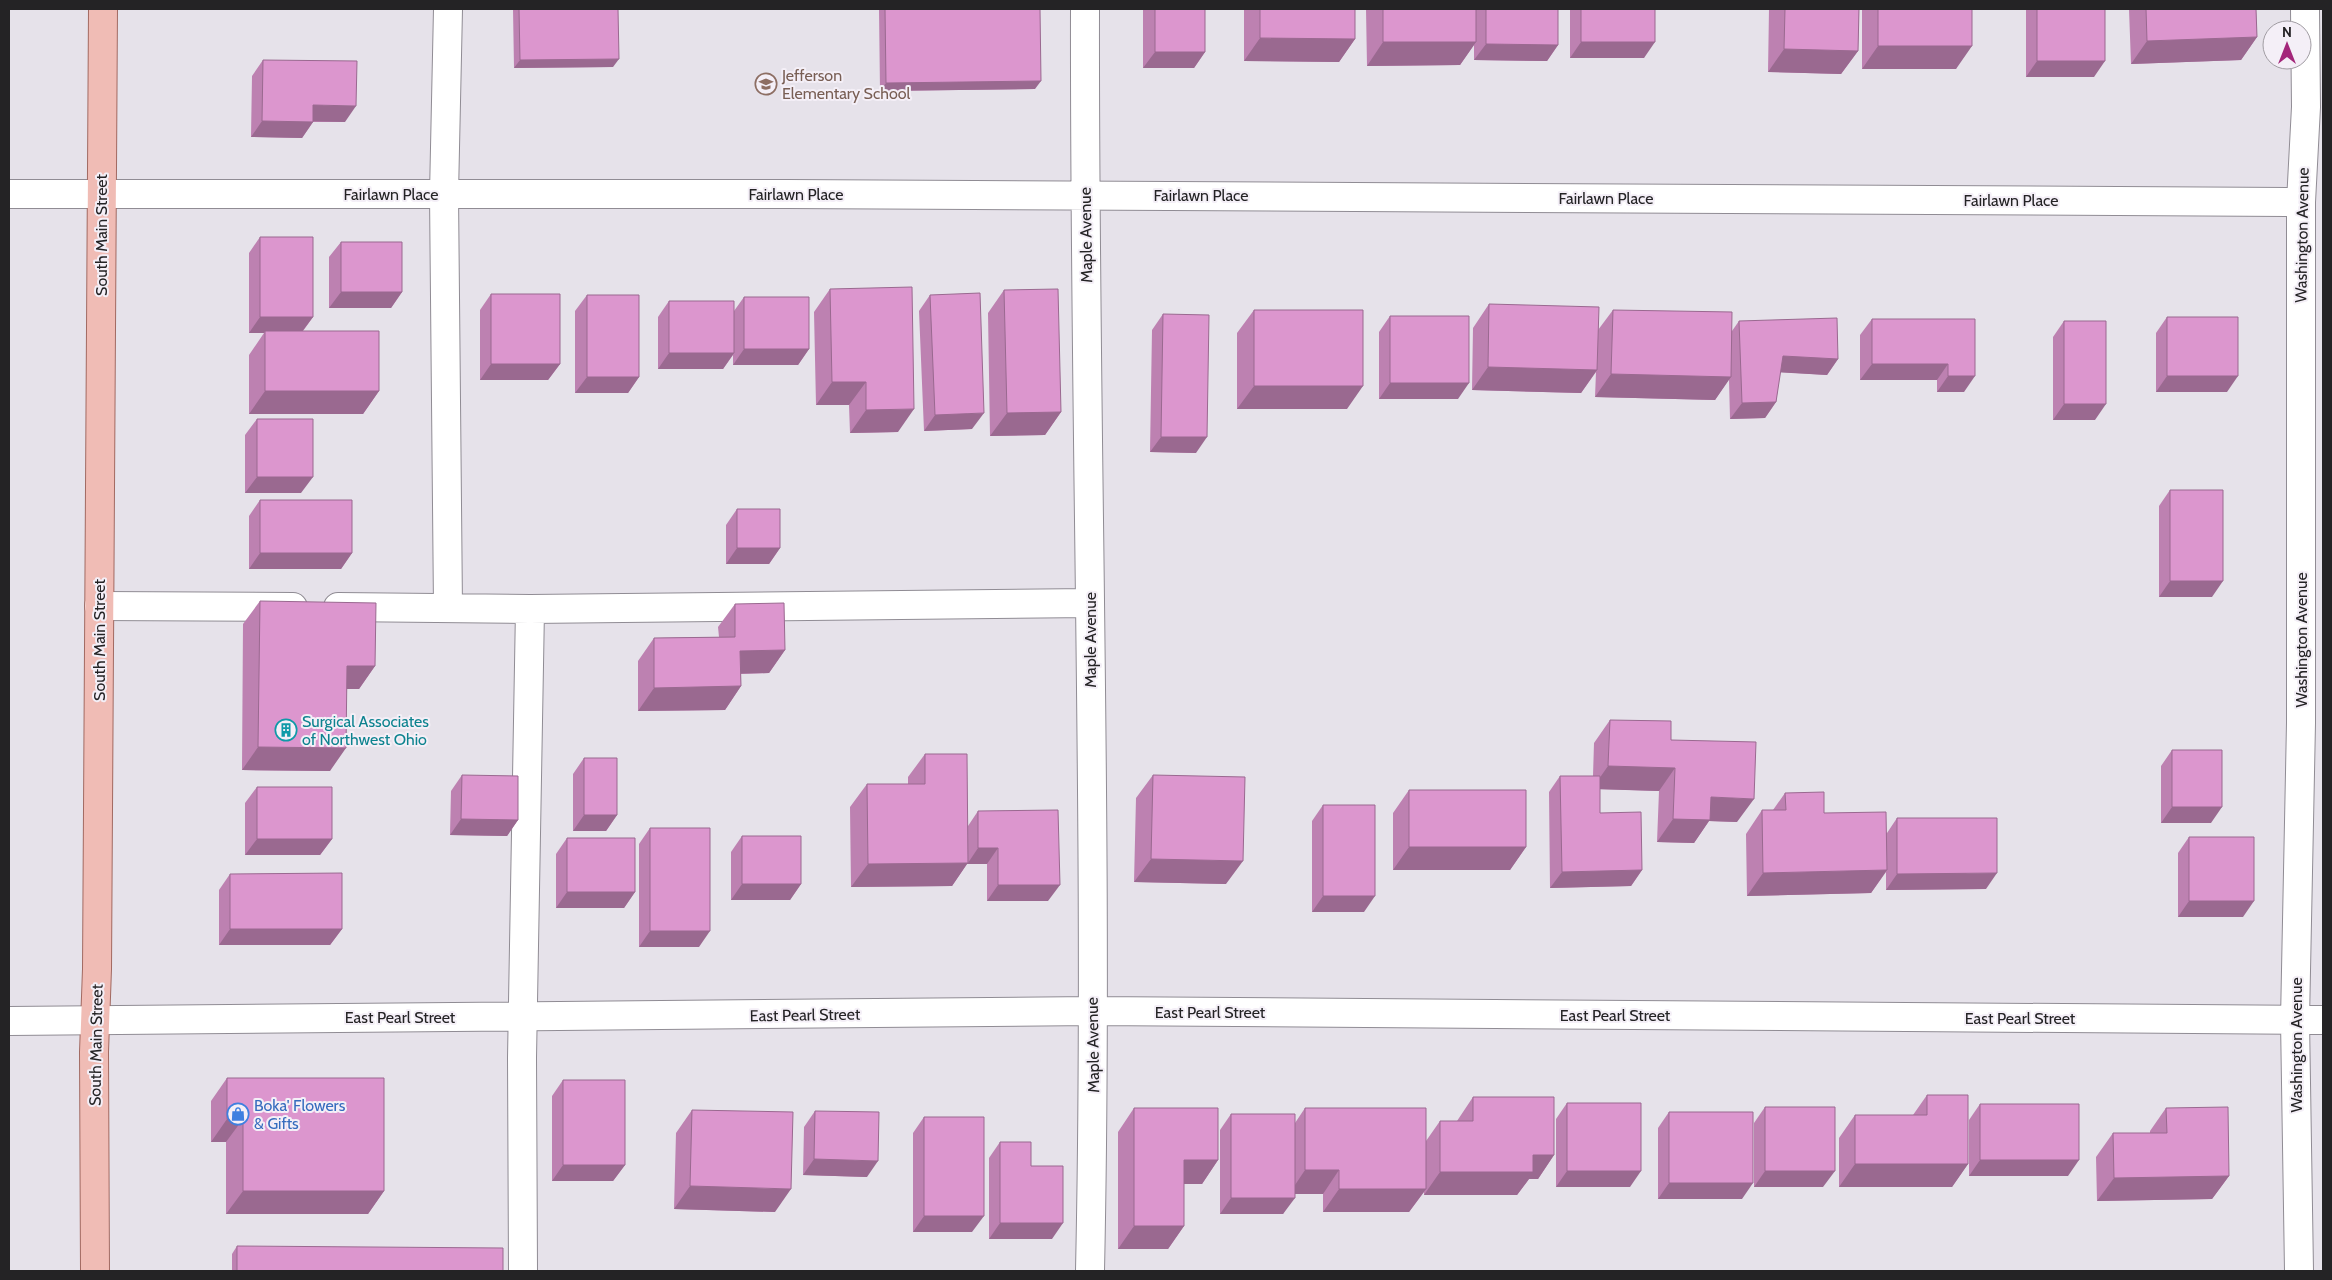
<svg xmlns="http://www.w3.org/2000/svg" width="2332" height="1280" font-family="Cabin,sans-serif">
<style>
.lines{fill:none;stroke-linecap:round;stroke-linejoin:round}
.minor-casing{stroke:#908c94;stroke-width:30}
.major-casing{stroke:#a26a62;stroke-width:30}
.minor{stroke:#fff;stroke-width:28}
.major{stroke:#f0bcb5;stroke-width:28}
.wall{fill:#bd81b1}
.shaded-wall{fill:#9a6990}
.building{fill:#dc96ce;stroke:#9a6990}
.labels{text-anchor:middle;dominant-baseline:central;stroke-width:4;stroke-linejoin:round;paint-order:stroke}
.education-label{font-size:16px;fill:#785e54;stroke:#f4eff7;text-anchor:start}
.street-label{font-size:16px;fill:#242325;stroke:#f4eff7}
.culture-label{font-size:16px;fill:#0d838f;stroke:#f4eff7;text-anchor:start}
.shop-label{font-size:16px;fill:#366cbe;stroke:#f4eff7;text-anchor:start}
</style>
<rect width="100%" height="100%" fill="#e6e2ea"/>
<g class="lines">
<g class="minor-casing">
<path id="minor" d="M 448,9 L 444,194 L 448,608
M 1085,9 C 1084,430 1099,851 1090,1271
M 9,194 L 789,194 L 2301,202
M 99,606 L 293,607
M 338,607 L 530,609 L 1090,603
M 9,1021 L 1093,1011 L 2323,1020
M 523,1271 L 522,1058 L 530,609
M 2299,1271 L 2295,1020 L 2301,723 L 2301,202 L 2306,107 L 2305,9"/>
</g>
<g class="major-casing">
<path id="major" d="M 95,1271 L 94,1052 L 97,969 L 103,9"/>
</g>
<use href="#minor" class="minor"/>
<use href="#major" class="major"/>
</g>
<path class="wall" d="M 513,9 L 662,9 L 661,10 L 618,10 L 613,67 L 514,68 Z
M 879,9 L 1040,9 L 1035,89 L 880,91 Z
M 1143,9 L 1205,9 L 1205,52 L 1194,68 L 1143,68 Z
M 1244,9 L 1355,9 L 1355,39 L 1339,62 L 1244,61 Z
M 1366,9 L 1558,9 L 1558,45 L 1547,61 L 1474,60 L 1474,45 L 1460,65 L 1367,66 Z
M 1570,9 L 1655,9 L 1644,58 L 1570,58 Z
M 1769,9 L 1859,9 L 1858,51 L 1841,74 L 1768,72 Z
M 1862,9 L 1972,9 L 1956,69 L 1862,69 Z
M 2026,9 L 2105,9 L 2094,77 L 2026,77 Z
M 2129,9 L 2256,9 L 2257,37 L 2241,60 L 2131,64 Z
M 263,60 L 345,122 L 313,122 L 302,138 L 251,137 L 252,76 Z
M 260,237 L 313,317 L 303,331 L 379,391 L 363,414 L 249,414 L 249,355 L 264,333 L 249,333 L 249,253 Z
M 341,242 L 402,292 L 391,308 L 329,308 L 329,257 Z
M 830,289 L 898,432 L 850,433 L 849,405 L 816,405 L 814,312 Z
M 1004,290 L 1061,412 L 1045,435 L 990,436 L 988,313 Z
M 491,294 L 560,364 L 548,380 L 480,380 L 480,310 Z
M 587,295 L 639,377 L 628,393 L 575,393 L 575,311 Z
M 930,295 L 972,429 L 924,431 L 919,311 Z
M 744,297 L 809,349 L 798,365 L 733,365 L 733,355 L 723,369 L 658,369 L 658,317 L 669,301 L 734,311 Z
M 1489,304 L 1598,330 L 1613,310 L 1732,331 L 1739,321 L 1838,359 L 1827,375 L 1780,372 L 1776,402 L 1765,418 L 1730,419 L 1729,379 L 1715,400 L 1595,397 L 1596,372 L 1581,393 L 1472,390 L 1473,328 Z
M 1254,310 L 1347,409 L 1237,409 L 1237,333 Z
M 1163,314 L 1196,453 L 1150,452 L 1152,330 Z
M 1390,316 L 1458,399 L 1379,399 L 1379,332 Z
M 2167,317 L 2227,392 L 2156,392 L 2156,333 Z
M 1872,319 L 1975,319 L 1964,392 L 1937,392 L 1937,380 L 1860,380 L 1860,335 Z
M 2064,321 L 2095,420 L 2053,420 L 2053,337 Z
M 257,419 L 301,493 L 245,493 L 245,435 Z
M 2170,490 L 2212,597 L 2159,597 L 2159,506 Z
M 260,500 L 352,553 L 341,569 L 249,569 L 249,516 Z
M 737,509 L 780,548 L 769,564 L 726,564 L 726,525 Z
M 260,601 L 375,666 L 359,689 L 347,689 L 330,771 L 242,770 L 243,624 Z
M 735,604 L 785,650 L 769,673 L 741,674 L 741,686 L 725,710 L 638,711 L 638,661 L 654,638 L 719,637 L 718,627 Z
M 1610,720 L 1671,740 L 1737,822 L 1709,821 L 1694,843 L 1657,842 L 1659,791 L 1600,789 L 1600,813 L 1642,870 L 1631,886 L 1550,888 L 1549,792 L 1560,776 L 1593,776 L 1594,743 Z
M 2172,750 L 2211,823 L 2161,823 L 2161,766 Z
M 925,754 L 968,826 L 978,811 L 1048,901 L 987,901 L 987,864 L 967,864 L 952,886 L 851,887 L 850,807 L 867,784 L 908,784 L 908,777 Z
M 584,758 L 617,815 L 606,831 L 573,831 L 573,774 Z
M 462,775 L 518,820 L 507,836 L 450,835 L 451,791 Z
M 1153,775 L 1226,884 L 1134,882 L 1136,798 Z
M 257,787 L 332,839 L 320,855 L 245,855 L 245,803 Z
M 1409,790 L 1526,847 L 1510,870 L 1393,870 L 1393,813 Z
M 1785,793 L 1824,813 L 1887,833 L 1897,818 L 1986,889 L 1886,890 L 1886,872 L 1871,893 L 1747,896 L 1746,834 L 1762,810 L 1773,810 Z
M 1323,805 L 1364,912 L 1312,912 L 1312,821 Z
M 650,828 L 699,947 L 639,947 L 639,844 Z
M 742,836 L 801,884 L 790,900 L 731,900 L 731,852 Z
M 2189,837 L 2243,917 L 2178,917 L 2178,853 Z
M 567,838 L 635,892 L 624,908 L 556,908 L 556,854 Z
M 230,874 L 342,929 L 330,945 L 219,945 L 219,890 Z
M 227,1078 L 384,1191 L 368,1214 L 226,1214 L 226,1142 L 211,1142 L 211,1101 Z
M 563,1080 L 625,1165 L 613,1181 L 552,1181 L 552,1096 Z
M 1927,1095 L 1968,1164 L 1952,1187 L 1839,1187 L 1839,1138 L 1855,1115 L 1913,1115 Z
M 1473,1097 L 1554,1155 L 1538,1179 L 1529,1179 L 1517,1195 L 1424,1195 L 1424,1192 L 1409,1212 L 1323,1212 L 1323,1194 L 1295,1194 L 1283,1214 L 1220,1214 L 1220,1130 L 1231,1114 L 1295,1123 L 1305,1108 L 1426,1141 L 1440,1121 L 1457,1121 Z
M 1567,1103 L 1630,1187 L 1556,1187 L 1556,1119 Z
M 1980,1104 L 2068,1176 L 1969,1176 L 1969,1120 Z
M 1765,1107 L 1823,1187 L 1754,1187 L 1754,1123 Z
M 1134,1108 L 1218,1160 L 1202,1184 L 1184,1184 L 1184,1226 L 1168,1249 L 1118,1249 L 1118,1132 Z
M 2166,1108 L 2229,1176 L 2212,1199 L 2097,1201 L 2096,1157 L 2113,1133 L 2150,1133 L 2150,1131 Z
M 692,1110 L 775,1212 L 674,1209 L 676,1133 Z
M 815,1111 L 867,1177 L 803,1175 L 804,1127 Z
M 1669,1112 L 1742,1199 L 1658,1199 L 1658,1128 Z
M 924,1117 L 972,1232 L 913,1232 L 913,1133 Z
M 1000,1142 L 1031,1166 L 1052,1239 L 989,1239 L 989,1158 Z
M 237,1246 L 503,1271 L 232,1271 L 232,1254 Z"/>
<path class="shaded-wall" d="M 614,9 L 662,9 L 661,10 L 612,10 Z
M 2257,37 L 2241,60 L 2131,64 L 2147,41 Z
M 1260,38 L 1355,39 L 1339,62 L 1244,61 Z
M 1383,42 L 1476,42 L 1460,65 L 1367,66 Z
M 1581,42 L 1655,42 L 1644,58 L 1570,58 Z
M 1486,44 L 1558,45 L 1547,61 L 1474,60 Z
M 1878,46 L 1972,46 L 1956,69 L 1862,69 Z
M 1784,49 L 1858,51 L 1841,74 L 1768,72 Z
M 1155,52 L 1205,52 L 1194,68 L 1143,68 Z
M 619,59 L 613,67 L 514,68 L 520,60 Z
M 2037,61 L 2105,61 L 2094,77 L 2026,77 Z
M 1041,81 L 1035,89 L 880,91 L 886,83 Z
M 313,105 L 356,106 L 345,122 L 302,121 Z
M 262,121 L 313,122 L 302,138 L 251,137 Z
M 341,292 L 402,292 L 391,308 L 329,308 Z
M 260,317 L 313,317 L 301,333 L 265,331 L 264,333 L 249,333 Z
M 744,349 L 809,349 L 798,365 L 733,365 Z
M 669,353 L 734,353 L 723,369 L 658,369 Z
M 1783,356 L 1838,359 L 1827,375 L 1772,372 Z
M 491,364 L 560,364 L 548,380 L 480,380 Z
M 1872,364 L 1948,364 L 1937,380 L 1860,380 Z
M 1488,367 L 1597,370 L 1581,393 L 1472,390 Z
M 1611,374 L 1731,377 L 1715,400 L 1595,397 Z
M 1948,376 L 1975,376 L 1964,392 L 1937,392 Z
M 2167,376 L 2238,376 L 2227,392 L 2156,392 Z
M 587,377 L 639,377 L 628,393 L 575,393 Z
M 832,382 L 866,382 L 849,405 L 816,405 Z
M 1390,383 L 1469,383 L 1458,399 L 1379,399 Z
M 1254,386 L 1363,386 L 1347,409 L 1237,409 Z
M 265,391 L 379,391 L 363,414 L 249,414 Z
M 1776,402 L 1765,418 L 1730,419 L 1742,403 Z
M 2064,404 L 2106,404 L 2095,420 L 2053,420 Z
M 914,409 L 898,432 L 850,433 L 866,410 Z
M 1061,412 L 1045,435 L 990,436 L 1007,413 Z
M 984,413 L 972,429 L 924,431 L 935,415 Z
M 1161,437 L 1207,437 L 1196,453 L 1150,452 Z
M 257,477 L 313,477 L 301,493 L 245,493 Z
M 737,548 L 780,548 L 769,564 L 726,564 Z
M 260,553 L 352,553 L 341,569 L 249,569 Z
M 2170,581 L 2223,581 L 2212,597 L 2159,597 Z
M 785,650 L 769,673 L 724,674 L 740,651 Z
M 347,666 L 375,666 L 359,689 L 331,689 Z
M 741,686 L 725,710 L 638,711 L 654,688 Z
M 258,747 L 346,748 L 330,771 L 242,770 Z
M 1608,766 L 1675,768 L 1659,791 L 1592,789 Z
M 1711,797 L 1754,799 L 1737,822 L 1709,821 L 1694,843 L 1657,842 L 1673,819 Z
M 2172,807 L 2222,807 L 2211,823 L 2161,823 Z
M 584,815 L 617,815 L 606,831 L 573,831 Z
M 461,819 L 518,820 L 507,836 L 450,835 Z
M 257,839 L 332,839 L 320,855 L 245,855 Z
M 1409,847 L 1526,847 L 1510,870 L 1393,870 Z
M 978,848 L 998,848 L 987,864 L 967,864 L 952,886 L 851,887 L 868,864 L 968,863 Z
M 1151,859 L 1243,861 L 1226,884 L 1134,882 Z
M 1642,870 L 1631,886 L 1550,888 L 1562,872 Z
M 1887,870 L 1871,893 L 1747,896 L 1763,873 Z
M 1997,873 L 1986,889 L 1886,890 L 1897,874 Z
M 742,884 L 801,884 L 790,900 L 731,900 Z
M 998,885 L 1060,885 L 1048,901 L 987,901 Z
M 567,892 L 635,892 L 624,908 L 556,908 Z
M 1323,896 L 1375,896 L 1364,912 L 1312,912 Z
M 2189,901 L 2254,901 L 2243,917 L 2178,917 Z
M 230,929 L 342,929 L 330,945 L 219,945 Z
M 650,931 L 710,931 L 699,947 L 639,947 Z
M 227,1119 L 243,1119 L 226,1142 L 211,1142 Z
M 1533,1155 L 1554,1155 L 1538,1179 L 1529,1179 L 1517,1195 L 1424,1195 L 1440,1172 Z
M 814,1159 L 878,1161 L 867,1177 L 803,1175 Z
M 1184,1160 L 1218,1160 L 1202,1184 L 1168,1184 Z
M 1980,1160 L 2079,1160 L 2068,1176 L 1969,1176 Z
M 1855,1164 L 1968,1164 L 1952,1187 L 1839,1187 Z
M 563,1165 L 625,1165 L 613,1181 L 552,1181 Z
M 1305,1170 L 1339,1170 L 1323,1194 L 1289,1194 Z
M 1567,1171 L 1641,1171 L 1630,1187 L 1556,1187 Z
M 1765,1171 L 1835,1171 L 1823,1187 L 1754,1187 Z
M 2229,1176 L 2212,1199 L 2097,1201 L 2114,1178 Z
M 1669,1183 L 1753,1183 L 1742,1199 L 1658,1199 Z
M 690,1186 L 791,1189 L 775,1212 L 674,1209 Z
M 1339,1189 L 1426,1189 L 1409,1212 L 1323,1212 Z
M 243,1191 L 384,1191 L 368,1214 L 226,1214 Z
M 1231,1198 L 1295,1198 L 1283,1214 L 1220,1214 Z
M 924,1216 L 984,1216 L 972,1232 L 913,1232 Z
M 1000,1223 L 1063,1223 L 1052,1239 L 989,1239 Z
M 1134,1226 L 1184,1226 L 1168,1249 L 1118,1249 Z"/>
<path class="building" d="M 519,9 L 618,9 L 619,59 L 520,60 Z
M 885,9 L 1040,9 L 1041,81 L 886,83 Z
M 1155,9 L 1205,9 L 1205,52 L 1155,52 Z
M 1260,9 L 1355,9 L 1355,39 L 1260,38 Z
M 1383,9 L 1476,9 L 1476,42 L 1383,42 Z
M 1486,9 L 1558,9 L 1558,45 L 1486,44 Z
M 1581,9 L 1655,9 L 1655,42 L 1581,42 Z
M 1785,9 L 1859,9 L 1858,51 L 1784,49 Z
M 1878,9 L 1972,9 L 1972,46 L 1878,46 Z
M 2037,9 L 2105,9 L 2105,61 L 2037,61 Z
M 2146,9 L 2256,9 L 2257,37 L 2147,41 Z
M 263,60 L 357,61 L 356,106 L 313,105 L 313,122 L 262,121 Z
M 260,237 L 313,237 L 313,317 L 260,317 Z
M 341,242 L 402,242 L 402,292 L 341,292 Z
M 912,287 L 914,409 L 866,410 L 866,382 L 832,382 L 830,289 Z
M 1058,289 L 1061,412 L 1007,413 L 1004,290 Z
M 980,293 L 984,413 L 935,415 L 930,295 Z
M 491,294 L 560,294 L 560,364 L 491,364 Z
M 587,295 L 639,295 L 639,377 L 587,377 Z
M 744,297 L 809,297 L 809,349 L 744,349 Z
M 669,301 L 734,301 L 734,353 L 669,353 Z
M 1489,304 L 1599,307 L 1597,370 L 1488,367 Z
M 1254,310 L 1363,310 L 1363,386 L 1254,386 Z
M 1613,310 L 1732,312 L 1731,377 L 1611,374 Z
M 1163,314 L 1209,315 L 1207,437 L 1161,437 Z
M 1390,316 L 1469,316 L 1469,383 L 1390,383 Z
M 2167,317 L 2238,317 L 2238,376 L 2167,376 Z
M 1837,318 L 1838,359 L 1783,356 L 1776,402 L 1742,403 L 1739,321 Z
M 1872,319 L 1975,319 L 1975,376 L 1948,376 L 1948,364 L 1872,364 Z
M 2064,321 L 2106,321 L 2106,404 L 2064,404 Z
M 265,331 L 379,331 L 379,391 L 265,391 Z
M 257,419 L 313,419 L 313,477 L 257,477 Z
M 2170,490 L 2223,490 L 2223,581 L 2170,581 Z
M 260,500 L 352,500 L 352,553 L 260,553 Z
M 737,509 L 780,509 L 780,548 L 737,548 Z
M 260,601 L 376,603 L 375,666 L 347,666 L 346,748 L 258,747 Z
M 784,603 L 785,650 L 740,651 L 741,686 L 654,688 L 654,638 L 735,637 L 735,604 Z
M 1610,720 L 1671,721 L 1671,740 L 1756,742 L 1754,799 L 1711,797 L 1710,820 L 1673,819 L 1675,768 L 1608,766 Z
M 2172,750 L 2222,750 L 2222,807 L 2172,807 Z
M 925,754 L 967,754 L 968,863 L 868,864 L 867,784 L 925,784 Z
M 584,758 L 617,758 L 617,815 L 584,815 Z
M 462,775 L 518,776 L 518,820 L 461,819 Z
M 1153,775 L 1245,777 L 1243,861 L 1151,859 Z
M 1560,776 L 1600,776 L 1600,813 L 1641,812 L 1642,870 L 1562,872 Z
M 257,787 L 332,787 L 332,839 L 257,839 Z
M 1409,790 L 1526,790 L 1526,847 L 1409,847 Z
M 1824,792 L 1824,813 L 1886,812 L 1887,870 L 1763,873 L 1762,810 L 1786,810 L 1785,793 Z
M 1323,805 L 1375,805 L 1375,896 L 1323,896 Z
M 1058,810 L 1060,885 L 998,885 L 998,848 L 978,848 L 978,811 Z
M 1897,818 L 1997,818 L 1997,873 L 1897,874 Z
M 650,828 L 710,828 L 710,931 L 650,931 Z
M 742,836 L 801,836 L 801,884 L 742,884 Z
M 2189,837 L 2254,837 L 2254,901 L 2189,901 Z
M 567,838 L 635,838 L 635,892 L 567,892 Z
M 342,873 L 342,929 L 230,929 L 230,874 Z
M 227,1078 L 384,1078 L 384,1191 L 243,1191 L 243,1119 L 227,1119 Z
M 563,1080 L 625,1080 L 625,1165 L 563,1165 Z
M 1927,1095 L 1968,1095 L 1968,1164 L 1855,1164 L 1855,1115 L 1927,1115 Z
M 1473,1097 L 1554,1097 L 1554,1155 L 1533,1155 L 1533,1172 L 1440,1172 L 1440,1121 L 1473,1121 Z
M 1567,1103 L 1641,1103 L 1641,1171 L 1567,1171 Z
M 1980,1104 L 2079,1104 L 2079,1160 L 1980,1160 Z
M 1765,1107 L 1835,1107 L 1835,1171 L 1765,1171 Z
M 2228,1107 L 2229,1176 L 2114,1178 L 2113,1133 L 2167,1133 L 2166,1108 Z
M 1134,1108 L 1218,1108 L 1218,1160 L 1184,1160 L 1184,1226 L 1134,1226 Z
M 1305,1108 L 1426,1108 L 1426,1189 L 1339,1189 L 1339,1170 L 1305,1170 Z
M 692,1110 L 793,1112 L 791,1189 L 690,1186 Z
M 815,1111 L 879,1112 L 878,1161 L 814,1159 Z
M 1669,1112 L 1753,1112 L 1753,1183 L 1669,1183 Z
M 1231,1114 L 1295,1114 L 1295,1198 L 1231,1198 Z
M 924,1117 L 984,1117 L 984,1216 L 924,1216 Z
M 1000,1142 L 1031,1142 L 1031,1166 L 1063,1166 L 1063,1223 L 1000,1223 Z
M 237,1246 L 503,1248 L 503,1271 L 237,1271 Z"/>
<defs>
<g id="school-ring" transform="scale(1.125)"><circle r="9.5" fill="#f4eff7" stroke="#8d6e63" stroke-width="1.5"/><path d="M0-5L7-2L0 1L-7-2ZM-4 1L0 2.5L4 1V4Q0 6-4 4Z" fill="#8d6e63"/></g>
<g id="building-ring" transform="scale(1.125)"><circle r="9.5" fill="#f4eff7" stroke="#0f9aa8" stroke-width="1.5"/><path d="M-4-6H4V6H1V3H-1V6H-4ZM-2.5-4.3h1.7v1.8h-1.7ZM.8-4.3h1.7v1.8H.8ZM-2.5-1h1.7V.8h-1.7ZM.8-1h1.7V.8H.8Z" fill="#0f9aa8"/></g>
<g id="shop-ring" transform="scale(1.125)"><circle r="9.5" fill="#f4eff7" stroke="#3f7fe0" stroke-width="1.5"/><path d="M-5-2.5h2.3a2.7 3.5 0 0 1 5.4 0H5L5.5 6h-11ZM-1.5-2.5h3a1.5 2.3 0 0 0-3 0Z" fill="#3f7fe0"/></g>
</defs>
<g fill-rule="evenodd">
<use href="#school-ring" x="766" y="84"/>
<use href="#building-ring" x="286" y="730"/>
<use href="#shop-ring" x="238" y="1114"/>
</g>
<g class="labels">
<g class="education-label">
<text x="782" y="75">Jefferson<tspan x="782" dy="18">Elementary School</tspan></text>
</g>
<g class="street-label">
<text x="391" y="194">Fairlawn Place</text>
<text x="796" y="194">Fairlawn Place</text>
<text x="1201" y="195">Fairlawn Place</text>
<text x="1606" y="198">Fairlawn Place</text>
<text x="2011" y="200">Fairlawn Place</text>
<text transform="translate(101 235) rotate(-90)">South Main Street</text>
<text transform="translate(1086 235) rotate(-91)">Maple Avenue</text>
<text transform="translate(2302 235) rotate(-89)">Washington Avenue</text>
<text transform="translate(99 640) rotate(-90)">South Main Street</text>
<text transform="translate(1090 640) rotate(-90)">Maple Avenue</text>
<text transform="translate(2301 640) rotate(-90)">Washington Avenue</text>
<text x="1210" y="1012">East Pearl Street</text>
<text transform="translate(805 1015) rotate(-1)">East Pearl Street</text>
<text x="1615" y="1015">East Pearl Street</text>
<text x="400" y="1017">East Pearl Street</text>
<text x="2020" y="1018">East Pearl Street</text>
<text transform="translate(96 1045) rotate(-89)">South Main Street</text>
<text transform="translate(1093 1045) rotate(-91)">Maple Avenue</text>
<text transform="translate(2296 1045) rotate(-90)">Washington Avenue</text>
</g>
<g class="culture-label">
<text x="302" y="721">Surgical Associates<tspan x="302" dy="18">of Northwest Ohio</tspan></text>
</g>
<g class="shop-label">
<text x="254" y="1105">Boka' Flowers<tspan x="254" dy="18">&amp; Gifts</tspan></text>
</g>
</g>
<rect width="2332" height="1280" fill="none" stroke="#242325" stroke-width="20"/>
<g transform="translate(2287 45)"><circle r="24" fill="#f4eff7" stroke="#a19da3"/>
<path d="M0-4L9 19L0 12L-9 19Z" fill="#a3267a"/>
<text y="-8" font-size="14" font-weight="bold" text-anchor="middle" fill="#242325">N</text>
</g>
</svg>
